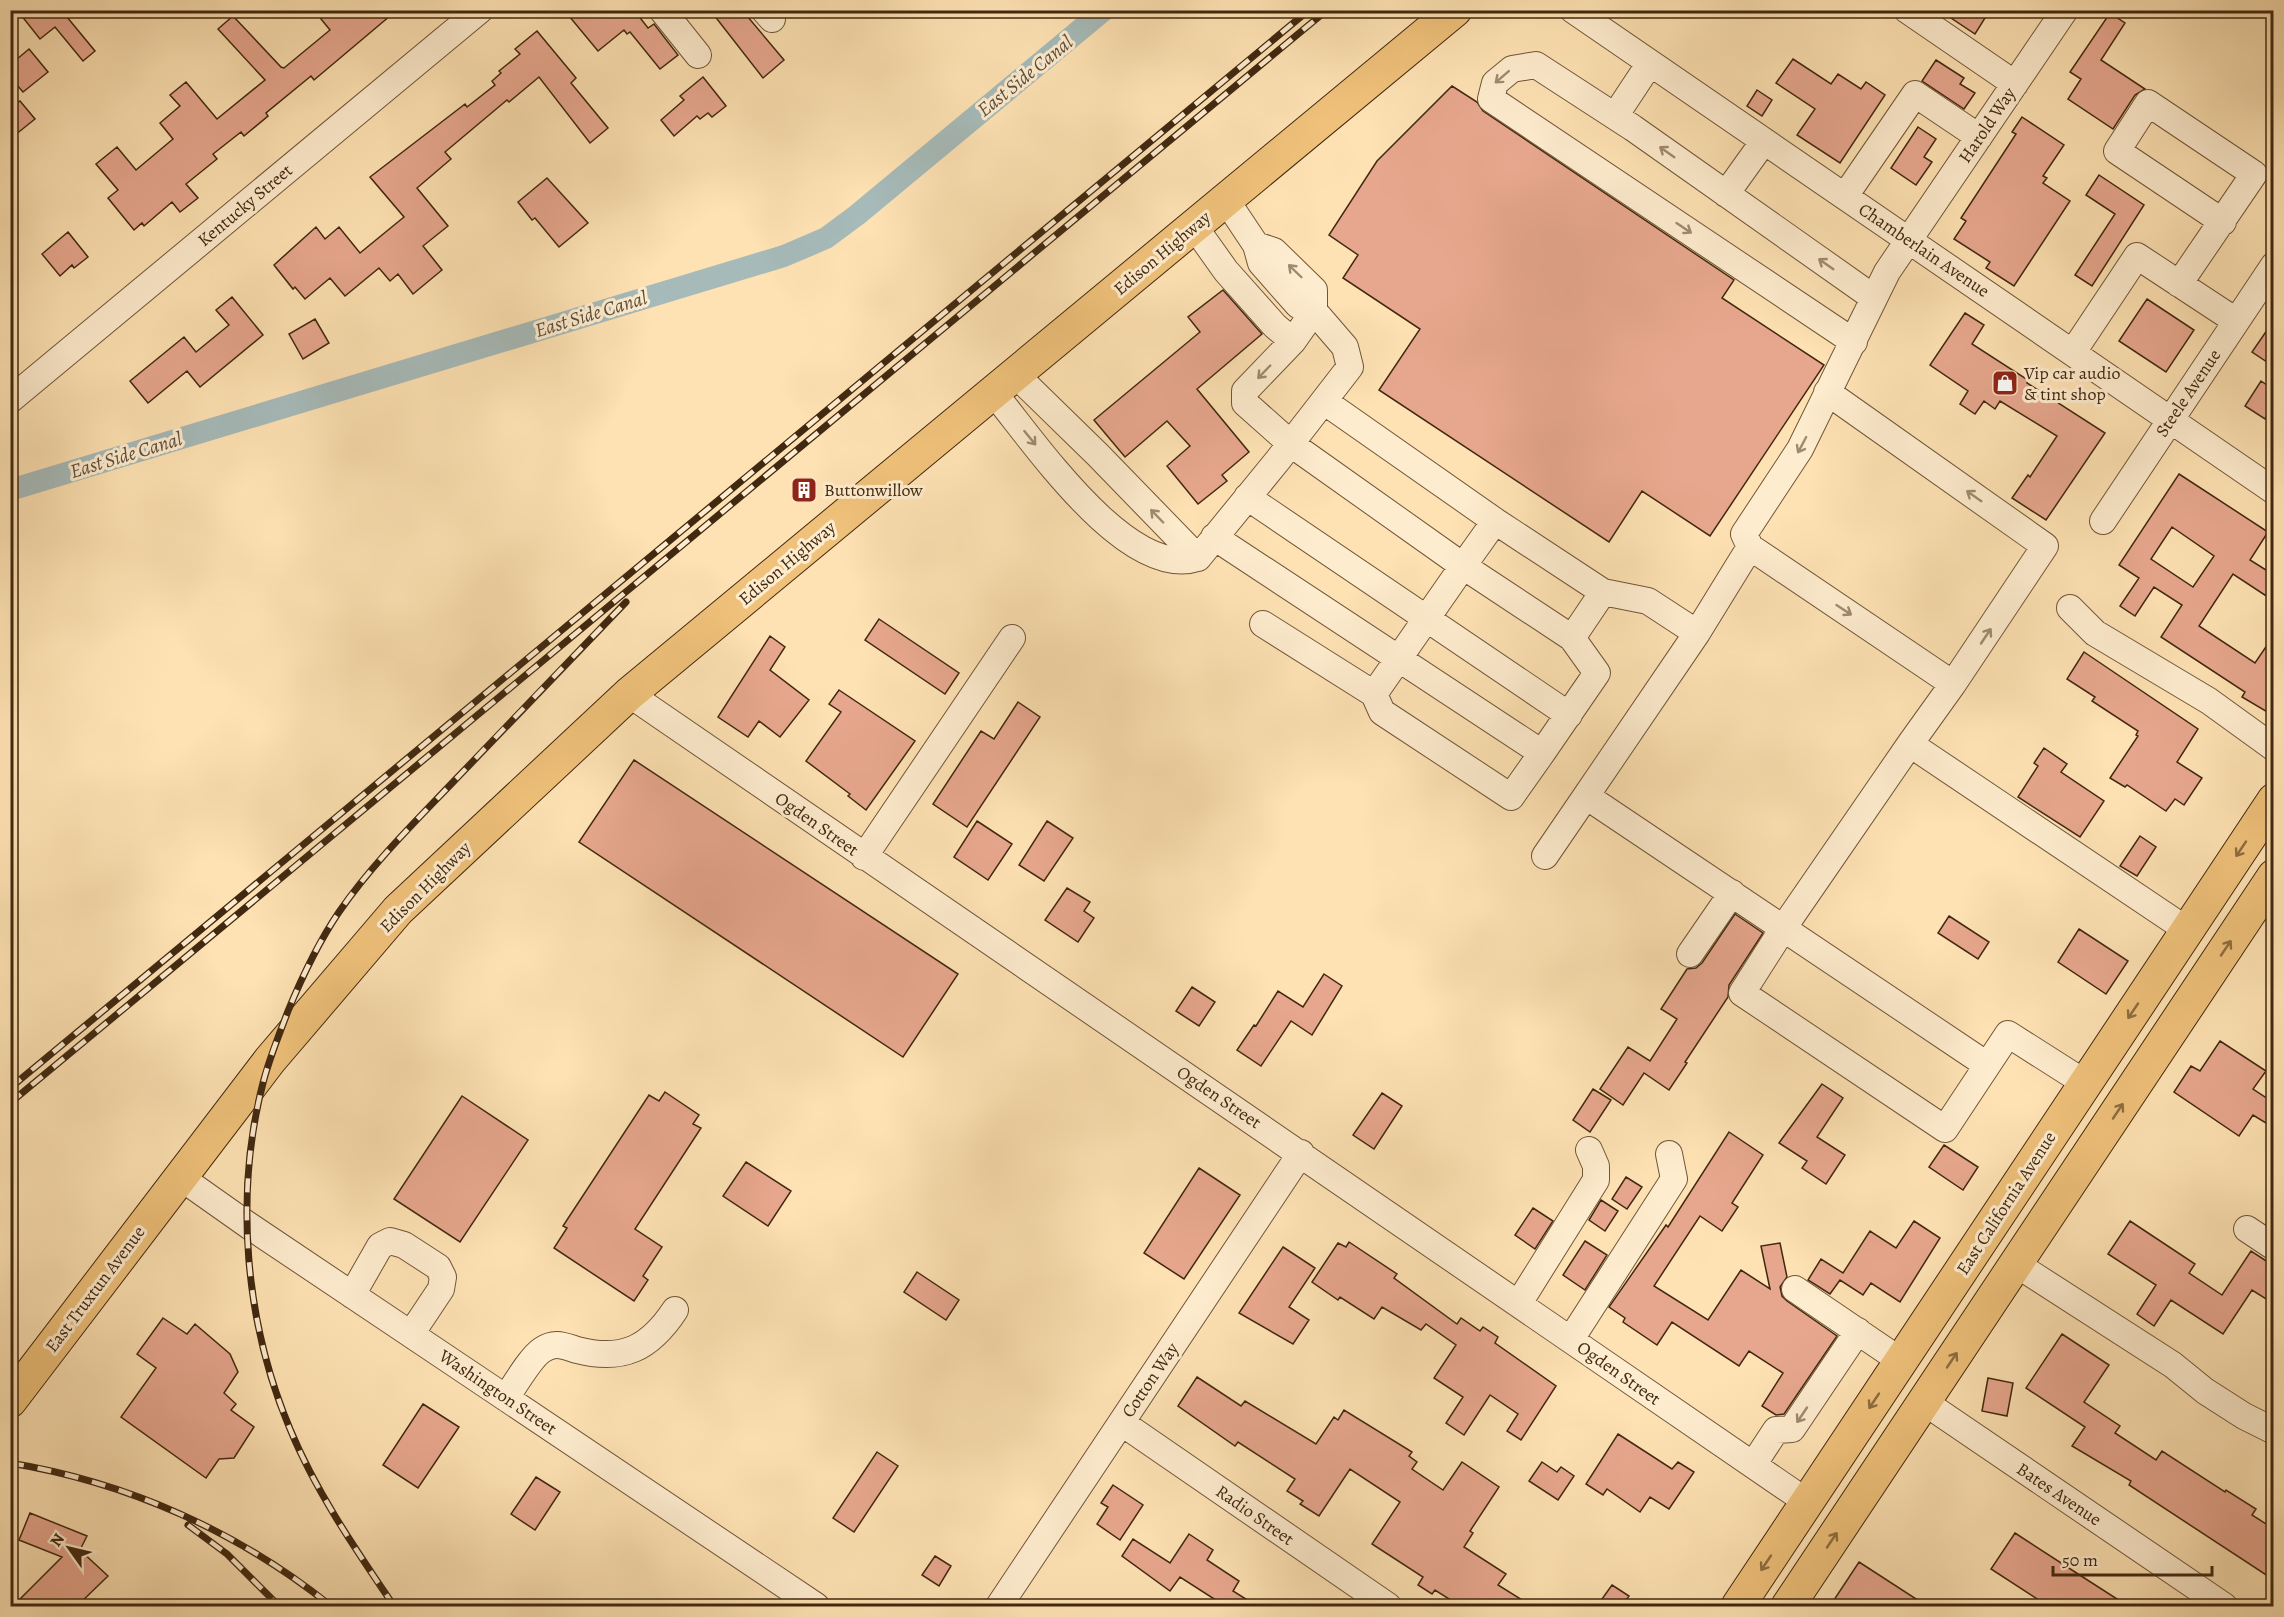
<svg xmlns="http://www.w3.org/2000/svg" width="2284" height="1617" font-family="Alegreya,serif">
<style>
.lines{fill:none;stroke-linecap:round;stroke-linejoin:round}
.canal{stroke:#a6bab9;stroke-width:22}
.building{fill:#e7a78e;stroke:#412810;stroke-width:1.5;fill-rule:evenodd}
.minor-casing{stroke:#705639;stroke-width:28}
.major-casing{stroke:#412810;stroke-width:35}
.minor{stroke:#feecce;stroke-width:26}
.major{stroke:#efc17a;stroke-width:33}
.rail-casing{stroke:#412810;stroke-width:7}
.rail{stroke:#feecce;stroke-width:4.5;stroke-dasharray:14;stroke-linecap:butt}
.oneway{stroke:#a08a6f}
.oneway2{stroke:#8f6d40}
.labels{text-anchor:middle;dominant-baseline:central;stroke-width:6;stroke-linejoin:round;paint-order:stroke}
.street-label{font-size:18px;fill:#412810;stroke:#feecce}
.poi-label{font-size:18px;fill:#412810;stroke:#feecce;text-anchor:start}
.water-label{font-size:20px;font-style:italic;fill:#5a4c3a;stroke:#feecce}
</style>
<rect width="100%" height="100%" fill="#fee2b3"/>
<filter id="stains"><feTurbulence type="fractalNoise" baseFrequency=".00333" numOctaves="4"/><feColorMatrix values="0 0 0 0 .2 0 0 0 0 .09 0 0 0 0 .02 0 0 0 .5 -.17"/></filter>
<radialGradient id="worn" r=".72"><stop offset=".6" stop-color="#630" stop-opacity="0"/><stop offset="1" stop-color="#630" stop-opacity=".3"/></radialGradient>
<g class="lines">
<path class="canal" d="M 10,490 L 784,256 L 826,238 L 857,215 L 1104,10"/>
</g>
<path class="building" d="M 17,10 L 75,10 L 67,17 L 95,51 L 83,61 L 55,27 L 40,39 Z
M 330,10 L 397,10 L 314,80 L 311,76 L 266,113 L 268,116 L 244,136 L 241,132 L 213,154 L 217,159 L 186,184 L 198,198 L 180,212 L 172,202 L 144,226 L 142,223 L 134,230 L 108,198 L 118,190 L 96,164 L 117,147 L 136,170 L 173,139 L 160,123 L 180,106 L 170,95 L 186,82 L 217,119 L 265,80 L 218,29 L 233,16 L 281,67 L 284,68 L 330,30 L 321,19 Z
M 564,10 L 634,10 L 648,28 L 654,24 L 678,55 L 660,69 L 630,32 L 627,34 L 624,30 L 598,51 Z
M 710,10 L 742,10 L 784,60 L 763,78 Z
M 1939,10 L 1990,10 L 1975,34 Z
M 2110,13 L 2125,23 L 2101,60 L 2145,89 L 2135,95 L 2113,129 L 2068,99 L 2081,79 L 2070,72 Z
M 537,31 L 576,78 L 571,83 L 608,128 L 590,143 L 539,77 L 509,102 L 507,100 L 445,152 L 451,159 L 417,188 L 448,226 L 423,246 L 442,270 L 413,294 L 398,274 L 390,281 L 379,268 L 345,296 L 330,278 L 305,299 L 295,287 L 293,289 L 274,265 L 316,227 L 325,239 L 339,227 L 360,253 L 404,217 L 370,177 L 465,104 L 467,107 L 495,85 L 492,81 L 501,73 L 499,71 L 520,54 L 515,49 Z
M 29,49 L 48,72 L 23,92 L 10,77 L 10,65 Z
M 1793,59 L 1831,84 L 1838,74 L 1861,89 L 1866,82 L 1885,95 L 1840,163 L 1797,135 L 1815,109 L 1776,83 Z
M 1936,60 L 1964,78 L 1960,84 L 1975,93 L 1964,109 L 1922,81 Z
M 703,77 L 726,106 L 712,117 L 708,113 L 700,119 L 697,116 L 674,136 L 661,120 L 684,100 L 680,96 Z
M 1452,86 L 1477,102 L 1483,111 L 1734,280 L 1722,298 L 1824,365 L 1710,536 L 1642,491 L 1609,542 L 1379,390 L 1420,329 L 1343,278 L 1358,255 L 1329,235 L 1377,161 Z
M 1757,90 L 1772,100 L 1762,116 L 1747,106 Z
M 20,101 L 35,119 L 10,139 L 10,108 Z
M 2022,117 L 2064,145 L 2043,176 L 2047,178 L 2043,183 L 2070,201 L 2014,286 L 1986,268 L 1990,262 L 1954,239 L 1966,221 L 1961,218 L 2016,134 L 2012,132 Z
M 1918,127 L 1936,139 L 1924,157 L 1932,162 L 1916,185 L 1891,168 Z
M 2099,175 L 2144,205 L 2092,286 L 2075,275 L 2115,214 L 2086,195 Z
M 547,178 L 588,223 L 559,247 L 535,218 L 532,220 L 518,202 Z
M 68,232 L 88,257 L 74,268 L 72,265 L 60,276 L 42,254 Z
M 1223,290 L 1262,334 L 1197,389 L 1249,452 L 1222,475 L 1227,481 L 1198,504 L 1167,466 L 1190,446 L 1167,421 L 1125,457 L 1094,420 L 1200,332 L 1188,317 Z
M 232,297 L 263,335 L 200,387 L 187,371 L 148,403 L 130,381 L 184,337 L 196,352 L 229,325 L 216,310 Z
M 2147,299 L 2194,330 L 2166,372 L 2119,341 Z
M 1965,313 L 1984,325 L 1972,344 L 2028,380 L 2027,383 L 2105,433 L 2046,520 L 2012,498 L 2028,475 L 2030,477 L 2057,436 L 2000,401 L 1995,409 L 1984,401 L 1975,414 L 1960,404 L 1968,391 L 1930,365 Z
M 315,319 L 329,343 L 303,359 L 289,334 Z
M 2274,320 L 2274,351 L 2267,362 L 2252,352 Z
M 2261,381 L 2274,390 L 2274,405 L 2265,419 L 2245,406 Z
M 2179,474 L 2268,532 L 2250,560 L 2274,575 L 2274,601 L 2233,574 L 2199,626 L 2255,663 L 2274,635 L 2274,716 L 2242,697 L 2245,692 L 2161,637 L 2182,605 L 2154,587 L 2135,616 L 2120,606 L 2139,578 L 2119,565 ZM 2172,527 L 2214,556 L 2193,587 L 2151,559 Z
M 879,619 L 959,673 L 945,694 L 865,640 Z
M 770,636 L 785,647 L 770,670 L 809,700 L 780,737 L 759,721 L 748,737 L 718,717 Z
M 2084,652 L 2198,729 L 2177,762 L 2202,778 L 2184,805 L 2175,799 L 2166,811 L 2127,785 L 2125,787 L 2110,778 L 2138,736 L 2136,735 L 2138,731 L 2092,701 L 2095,697 L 2067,679 Z
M 839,690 L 915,741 L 866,810 L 848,796 L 850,794 L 806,761 L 841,712 L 829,704 Z
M 1018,702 L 1040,717 L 967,827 L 933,804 L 981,731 L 994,739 Z
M 2044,748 L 2067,764 L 2061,772 L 2104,801 L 2080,837 L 2018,797 L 2038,766 L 2034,763 Z
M 634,760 L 958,974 L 903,1057 L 579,842 Z
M 977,821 L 1012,844 L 988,880 L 954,857 Z
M 1047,821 L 1073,838 L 1044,881 L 1019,865 Z
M 2140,836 L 2156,847 L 2137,876 L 2120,866 Z
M 1067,888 L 1090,902 L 1084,911 L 1094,918 L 1078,942 L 1045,920 Z
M 1735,914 L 1763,933 L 1729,985 L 1728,997 L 1685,1062 L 1687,1063 L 1669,1090 L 1644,1073 L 1623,1105 L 1600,1089 L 1628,1047 L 1650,1061 L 1677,1019 L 1661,1009 L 1687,969 L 1696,968 L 1702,963 Z
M 1949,916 L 1989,942 L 1978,959 L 1938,933 Z
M 2079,929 L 2128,961 L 2106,994 L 2058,962 Z
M 1324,974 L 1342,986 L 1312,1035 L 1291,1021 L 1261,1066 L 1237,1050 L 1254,1025 L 1256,1026 L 1278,991 L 1303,1007 Z
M 1192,987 L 1215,1002 L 1199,1026 L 1176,1011 Z
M 2220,1041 L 2266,1071 L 2253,1089 L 2274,1103 L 2274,1128 L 2253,1115 L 2239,1136 L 2174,1092 L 2191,1066 L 2200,1071 Z
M 1822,1084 L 1843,1098 L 1817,1137 L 1845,1155 L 1826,1184 L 1802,1168 L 1807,1161 L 1779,1143 Z
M 1593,1089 L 1611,1100 L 1590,1132 L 1573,1120 Z
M 665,1092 L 699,1115 L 693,1124 L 701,1128 L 635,1229 L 662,1247 L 643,1276 L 648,1280 L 634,1301 L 554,1248 L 567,1228 L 563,1226 L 649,1095 L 659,1101 Z
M 1382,1093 L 1402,1106 L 1374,1149 L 1353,1135 Z
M 462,1096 L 528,1140 L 460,1242 L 394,1199 Z
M 1729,1132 L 1763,1155 L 1732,1203 L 1738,1207 L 1722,1231 L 1700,1216 L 1654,1286 L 1708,1320 L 1741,1270 L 1770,1289 L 1761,1246 L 1780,1243 L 1787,1277 L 1780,1287 L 1782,1296 L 1787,1301 L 1837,1336 L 1784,1414 L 1776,1415 L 1762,1406 L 1783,1373 L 1749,1351 L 1739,1366 L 1672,1322 L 1657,1345 L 1623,1322 L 1625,1318 L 1609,1307 L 1666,1225 L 1668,1227 Z
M 1944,1145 L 1978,1167 L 1963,1190 L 1929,1167 Z
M 746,1162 L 791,1191 L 768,1226 L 723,1196 Z
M 1199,1168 L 1240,1195 L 1184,1279 L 1144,1253 Z
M 1626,1177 L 1642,1187 L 1627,1209 L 1612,1199 Z
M 1601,1200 L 1618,1211 L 1605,1231 L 1589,1220 Z
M 1533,1208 L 1553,1221 L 1535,1249 L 1515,1235 Z
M 1914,1221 L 1940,1238 L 1900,1302 L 1871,1283 L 1863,1295 L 1840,1280 L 1830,1294 L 1808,1280 L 1821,1259 L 1843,1273 L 1870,1231 L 1896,1248 Z
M 2130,1221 L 2195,1264 L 2189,1273 L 2222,1295 L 2251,1251 L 2274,1266 L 2274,1304 L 2252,1290 L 2223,1334 L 2171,1300 L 2154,1326 L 2137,1314 L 2156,1285 L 2108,1254 Z
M 1585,1241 L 1607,1255 L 1585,1290 L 1563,1275 Z
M 1349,1242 L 1397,1274 L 1394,1278 L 1457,1324 L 1461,1318 L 1480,1331 L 1483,1327 L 1498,1337 L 1495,1343 L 1556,1386 L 1521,1440 L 1507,1431 L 1518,1414 L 1490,1395 L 1464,1435 L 1446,1423 L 1463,1397 L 1434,1378 L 1456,1345 L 1426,1324 L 1421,1330 L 1382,1307 L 1374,1319 L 1340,1297 L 1338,1300 L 1312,1282 L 1338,1243 L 1346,1247 Z
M 1283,1247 L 1315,1268 L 1289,1307 L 1309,1320 L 1293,1344 L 1239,1313 Z
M 917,1272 L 959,1300 L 946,1320 L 904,1292 Z
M 163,1318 L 187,1334 L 195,1324 L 230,1354 L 238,1372 L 224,1393 L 236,1404 L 231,1410 L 254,1427 L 234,1458 L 219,1459 L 206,1478 L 121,1417 L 156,1368 L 137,1354 Z
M 2062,1334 L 2109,1365 L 2084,1402 L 2120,1426 L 2115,1433 L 2156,1460 L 2162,1451 L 2225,1492 L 2226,1490 L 2256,1509 L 2252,1515 L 2274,1529 L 2274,1580 L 2129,1485 L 2131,1481 L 2072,1446 L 2085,1427 L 2026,1388 Z
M 1197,1377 L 1241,1406 L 1245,1401 L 1316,1444 L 1334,1417 L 1338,1420 L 1344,1410 L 1412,1452 L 1409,1456 L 1417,1462 L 1412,1469 L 1443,1490 L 1462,1462 L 1499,1487 L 1470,1531 L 1473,1533 L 1464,1547 L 1506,1574 L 1498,1585 L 1532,1606 L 1460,1606 L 1435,1590 L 1432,1594 L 1418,1585 L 1423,1577 L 1372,1544 L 1400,1502 L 1350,1469 L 1319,1516 L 1300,1504 L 1303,1501 L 1287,1491 L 1295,1479 L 1238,1442 L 1235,1446 L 1178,1406 Z
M 1988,1378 L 2013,1383 L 2007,1416 L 1982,1411 Z
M 423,1404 L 459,1427 L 418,1488 L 383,1465 Z
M 1618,1434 L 1672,1469 L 1678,1462 L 1694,1472 L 1669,1509 L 1650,1497 L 1640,1512 L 1607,1489 L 1603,1495 L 1586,1484 Z
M 877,1452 L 898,1466 L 854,1532 L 833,1518 Z
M 1542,1462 L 1557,1472 L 1561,1467 L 1574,1476 L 1558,1500 L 1529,1481 Z
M 536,1477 L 560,1492 L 535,1530 L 511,1514 Z
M 1113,1485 L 1143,1505 L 1120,1540 L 1097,1524 L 1108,1507 L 1101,1503 Z
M 30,1513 L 87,1536 L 80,1550 L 108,1576 L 77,1606 L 13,1606 L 62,1557 L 19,1540 Z
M 2015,1533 L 2075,1572 L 2128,1606 L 2048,1606 L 1991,1569 Z
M 1189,1534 L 1213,1550 L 1207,1560 L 1239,1581 L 1233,1591 L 1257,1606 L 1225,1606 L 1180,1577 L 1170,1591 L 1122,1556 L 1133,1539 L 1170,1563 Z
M 935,1556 L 951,1566 L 939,1586 L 922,1575 Z
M 1859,1562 L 1927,1606 L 1830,1606 Z
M 1612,1585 L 1629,1596 L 1622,1606 L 1597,1606 Z"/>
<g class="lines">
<g class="minor-casing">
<path id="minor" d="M 662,10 L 698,55
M 764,10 L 772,19
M 1573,10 L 2274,491
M 1907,10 L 2015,84
M 1615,116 L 1650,63
M 1726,194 L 1764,141
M 1845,196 L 1915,94 L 1979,137
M 1194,226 L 1226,271 L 1275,326 L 1293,341
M 1256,245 L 1274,251 L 1314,290 L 1314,311 L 1293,341 L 1245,391 L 1245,403 L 1291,444 L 1463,566 L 1374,694 L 1382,712 L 1511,797 L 1542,753
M 2179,284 L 2254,174 L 2148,103 L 2117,151 L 2223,222
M 1854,342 L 1491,99 L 1495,83 L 1512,69 L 1536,65 L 1633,128 L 1874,298
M 2073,352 L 2137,256 L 2236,321
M 1015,374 L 1098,455 L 1198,558
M 993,392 C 1033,440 1127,581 1198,558 L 1278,460 L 1350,367 L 1345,347 L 1314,311 L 1298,305 L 1261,263 L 1256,245 L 1226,200
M 1827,392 L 2045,546 L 1953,684 L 1910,744
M 10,400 L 480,10
M 1325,402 L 1495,521 L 1603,592 L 1648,601 L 1697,633
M 1247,497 L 1569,715
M 2103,521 L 2274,265
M 1214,537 L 1542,753 L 1597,673 L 1572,638 L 1463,566 L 1495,521
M 1750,547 L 1697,633 L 1586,796 L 1987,1065
M 2070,608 L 2095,633 L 2209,701 L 2274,748
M 1263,624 L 1374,694
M 1572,638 L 1603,592
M 1953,684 L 1750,547 L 1744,534 L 1800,449 L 1887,272 L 2065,10
M 629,694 L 1807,1502
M 1545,856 L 1586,796
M 864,857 L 1012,638
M 1690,954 L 1732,893
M 2085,1083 L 2008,1034 L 1945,1129 L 1742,993 L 1784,927 L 1910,744 L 2187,930
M 180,1177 L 248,1225 L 816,1606
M 2247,1229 L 2274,1247
M 2016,1264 L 2173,1365 L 2205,1391 L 2244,1416 L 2274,1431
M 1795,1289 L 1901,1361
M 352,1295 L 380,1246 L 390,1241 L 404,1245 L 438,1267 L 443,1277 L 441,1289 L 411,1334
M 1519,1303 L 1596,1180 L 1596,1166 L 1589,1150
M 1571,1339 L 1674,1179 L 1669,1154
M 506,1398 C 514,1386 531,1357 542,1350 C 555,1341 564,1346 577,1350 C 623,1362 650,1348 675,1310
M 1924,1402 L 2224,1606
M 1122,1423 L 1388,1606
M 1753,1465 L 1776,1430 L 1792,1429 L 1858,1331
M 999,1606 L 1301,1153"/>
</g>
<g class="major-casing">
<path id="major" d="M 10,1401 L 270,1060 L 398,910 L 629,694 L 1455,10
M 1738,1606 L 2274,800
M 1788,1606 L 2274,876"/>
</g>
<use href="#minor" class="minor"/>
<use href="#major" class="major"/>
<g class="rail-casing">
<path id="rail" d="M 10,1088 L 1309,10
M 10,1103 L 1327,10
M 10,1463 C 127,1482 239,1532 331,1606
M 188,1525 L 227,1554 L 279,1606
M 394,1606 C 356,1550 316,1492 290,1429 C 245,1323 234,1195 263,1083 C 269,1059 279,1035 288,1011 C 302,977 318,943 339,912 C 372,864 415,822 455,780 C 512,720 569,661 626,602"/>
</g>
<use href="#rail" class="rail"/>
</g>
<defs><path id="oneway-shaft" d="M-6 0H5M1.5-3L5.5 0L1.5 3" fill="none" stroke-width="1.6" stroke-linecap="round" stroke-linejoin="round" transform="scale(1.5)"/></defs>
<g class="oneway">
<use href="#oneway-shaft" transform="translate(1502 77) rotate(139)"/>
<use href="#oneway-shaft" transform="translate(1667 152) rotate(-145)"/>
<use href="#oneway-shaft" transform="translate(1684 228) rotate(34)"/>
<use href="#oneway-shaft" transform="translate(1826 264) rotate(-145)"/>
<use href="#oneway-shaft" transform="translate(1295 271) rotate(-136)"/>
<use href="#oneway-shaft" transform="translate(1264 372) rotate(134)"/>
<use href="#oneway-shaft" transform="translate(1030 438) rotate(51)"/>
<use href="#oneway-shaft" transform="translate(1802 445) rotate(118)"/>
<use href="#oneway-shaft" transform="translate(1974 496) rotate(-145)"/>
<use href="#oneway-shaft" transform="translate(1157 516) rotate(-134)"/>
<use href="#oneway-shaft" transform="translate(1844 610) rotate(33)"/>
<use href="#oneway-shaft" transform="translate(1986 636) rotate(-56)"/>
<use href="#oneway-shaft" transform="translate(1802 1415) rotate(124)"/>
</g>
<g class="oneway2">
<use href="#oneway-shaft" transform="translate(2241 849) rotate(124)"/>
<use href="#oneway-shaft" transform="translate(2226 948) rotate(-56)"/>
<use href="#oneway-shaft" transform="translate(2133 1011) rotate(124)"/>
<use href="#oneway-shaft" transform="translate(2118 1111) rotate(-56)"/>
<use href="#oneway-shaft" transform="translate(1952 1360) rotate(-56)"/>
<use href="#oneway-shaft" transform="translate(1874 1401) rotate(124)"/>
<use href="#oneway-shaft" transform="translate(1832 1540) rotate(-56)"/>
<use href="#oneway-shaft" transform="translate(1766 1563) rotate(124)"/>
</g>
<defs>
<g id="shop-square" transform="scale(1.35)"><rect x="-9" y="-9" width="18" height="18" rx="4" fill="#8f2418" stroke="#feecce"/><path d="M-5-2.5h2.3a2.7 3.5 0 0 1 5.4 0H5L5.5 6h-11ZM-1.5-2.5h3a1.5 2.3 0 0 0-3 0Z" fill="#fff"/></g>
<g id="building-square" transform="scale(1.35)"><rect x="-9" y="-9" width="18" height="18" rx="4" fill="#8f2418" stroke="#feecce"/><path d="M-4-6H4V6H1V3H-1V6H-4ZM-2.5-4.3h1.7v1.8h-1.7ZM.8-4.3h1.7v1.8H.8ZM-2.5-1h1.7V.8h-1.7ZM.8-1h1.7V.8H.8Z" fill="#fff"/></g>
</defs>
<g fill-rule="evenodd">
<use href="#shop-square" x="2005" y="383"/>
<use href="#building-square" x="804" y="490"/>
</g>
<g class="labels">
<g class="street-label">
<text transform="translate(1987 125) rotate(-56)">Harold Way</text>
<text transform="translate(245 205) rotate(-40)">Kentucky Street</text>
<text transform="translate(1924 250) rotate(34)">Chamberlain Avenue</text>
<text transform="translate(1162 253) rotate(-40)">Edison Highway</text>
<text transform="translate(2188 393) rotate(-56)">Steele Avenue</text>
<text transform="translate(787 563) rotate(-40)">Edison Highway</text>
<text transform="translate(817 824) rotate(35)">Ogden Street</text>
<text transform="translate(425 887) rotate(-45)">Edison Highway</text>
<text transform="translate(1219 1097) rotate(34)">Ogden Street</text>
<text transform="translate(2006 1203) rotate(-57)">East California Avenue</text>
<text transform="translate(95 1289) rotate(-53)">East Truxtun Avenue</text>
<text transform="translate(1619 1373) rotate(35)">Ogden Street</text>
<text transform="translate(1150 1380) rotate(-56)">Cotton Way</text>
<text transform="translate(498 1392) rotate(34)">Washington Street</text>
<text transform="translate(2059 1494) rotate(34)">Bates Avenue</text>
<text transform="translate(1255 1515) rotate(35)">Radio Street</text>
</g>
<g class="poi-label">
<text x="2024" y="373">Vip car audio<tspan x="2024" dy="21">&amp; tint shop</tspan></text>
<text x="824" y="490">Buttonwillow</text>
</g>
<g class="water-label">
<text transform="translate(1025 76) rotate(-39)">East Side Canal</text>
<text transform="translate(591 314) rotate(-17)">East Side Canal</text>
<text transform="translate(126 455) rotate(-17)">East Side Canal</text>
</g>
</g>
<rect width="2284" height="1617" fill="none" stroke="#fee2b3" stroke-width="36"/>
<rect x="12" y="12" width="2260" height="1593" fill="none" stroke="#412810" stroke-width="3"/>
<rect x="18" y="18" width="2248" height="1581" fill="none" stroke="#412810" stroke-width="1.5"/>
<g transform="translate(69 1548) rotate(304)" stroke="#feecce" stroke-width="4.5" paint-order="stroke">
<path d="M0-4.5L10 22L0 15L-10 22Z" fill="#412810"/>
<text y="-9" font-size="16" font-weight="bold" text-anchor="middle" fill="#412810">N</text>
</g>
<path d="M2053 1566v9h159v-9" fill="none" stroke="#412810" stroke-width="3"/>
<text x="2062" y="1566" font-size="18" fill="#412810" stroke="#feecce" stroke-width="4.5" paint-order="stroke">50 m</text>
<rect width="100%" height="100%" filter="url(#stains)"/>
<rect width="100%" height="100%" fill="url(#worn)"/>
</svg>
